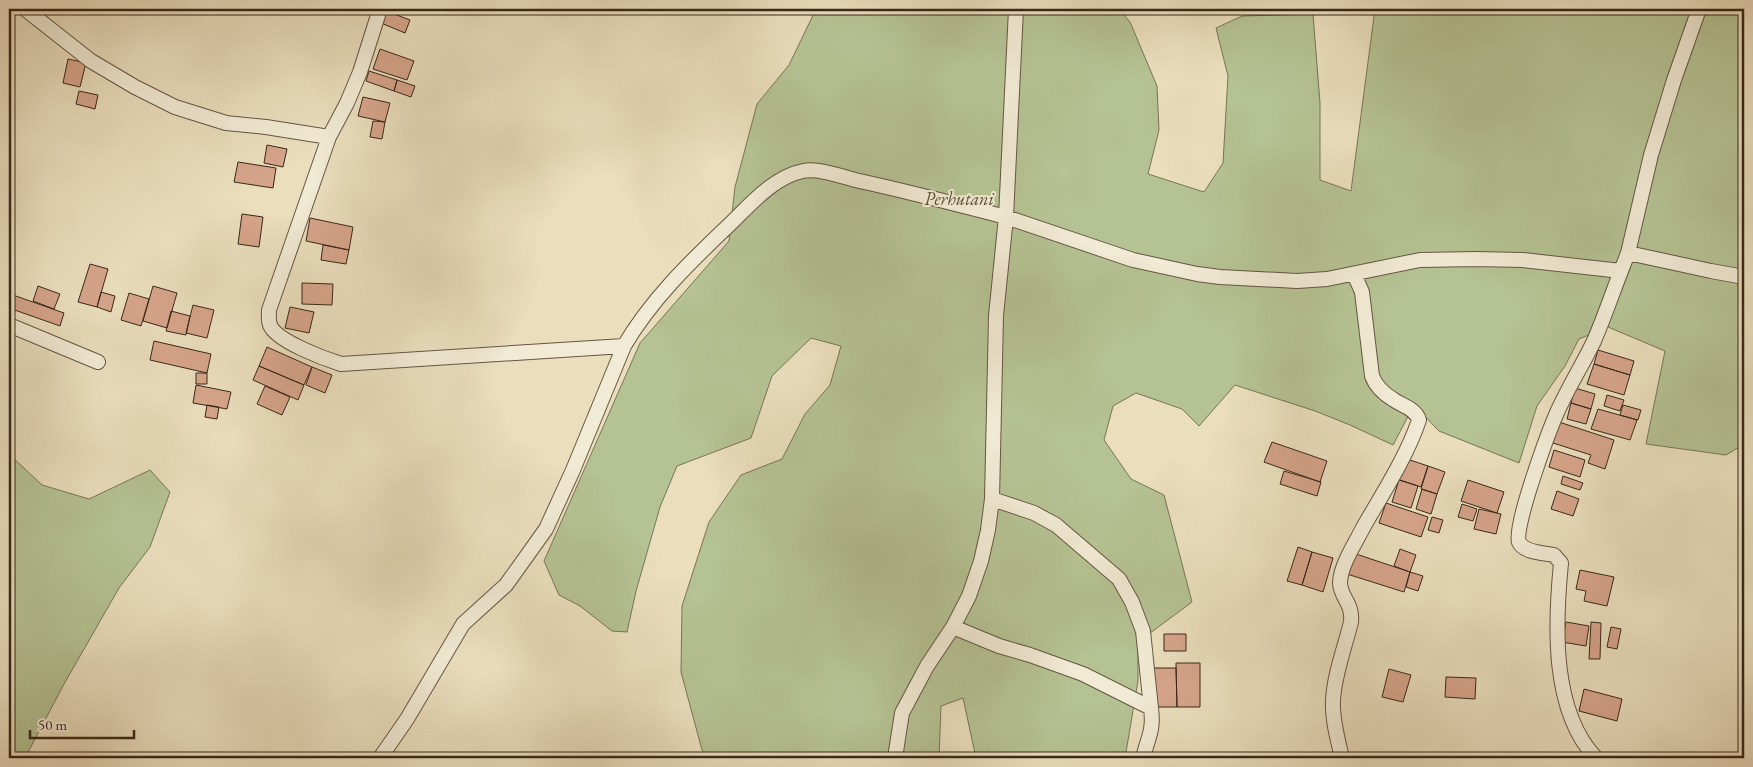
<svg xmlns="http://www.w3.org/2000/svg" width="1753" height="767" font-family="'EB Garamond',serif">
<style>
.green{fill:#b5c293;stroke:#777556}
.building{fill:#d6a48a;stroke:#39281a}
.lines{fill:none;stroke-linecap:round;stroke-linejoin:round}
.street-casing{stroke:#655643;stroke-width:16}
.street{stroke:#f1ead4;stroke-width:14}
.labels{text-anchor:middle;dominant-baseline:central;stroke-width:4;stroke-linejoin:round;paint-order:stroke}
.park-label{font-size:18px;font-style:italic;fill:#584e38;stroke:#f1ead4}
</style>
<rect width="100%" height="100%" fill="#eadebd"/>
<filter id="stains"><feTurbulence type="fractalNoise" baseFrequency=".004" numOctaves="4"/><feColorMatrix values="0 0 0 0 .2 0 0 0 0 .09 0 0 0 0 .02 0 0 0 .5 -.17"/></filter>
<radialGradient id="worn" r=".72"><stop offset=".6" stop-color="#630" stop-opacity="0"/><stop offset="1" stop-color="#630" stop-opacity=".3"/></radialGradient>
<path class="green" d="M 816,9 L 1119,9 L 1130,22 L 1157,86 L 1159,130 L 1148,174 L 1204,192 L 1223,163 L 1228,76 L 1216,28 L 1242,16 L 1313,14 L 1320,103 L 1320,180 L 1351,191 L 1375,9 L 1744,9 L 1744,444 L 1726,455 L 1646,444 L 1665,351 L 1608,327 L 1579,339 L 1565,366 L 1537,406 L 1519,463 L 1439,431 L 1414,405 L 1393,445 L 1350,425 L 1315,411 L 1235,385 L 1199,426 L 1182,409 L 1136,393 L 1113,406 L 1104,440 L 1131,479 L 1164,495 L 1192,602 L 1138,642 L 1138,681 L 1125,758 L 976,758 L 963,698 L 941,706 L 939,758 L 711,758 L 702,750 L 681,672 L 682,606 L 709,522 L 741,475 L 782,459 L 805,414 L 830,385 L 841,346 L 811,338 L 772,376 L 751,438 L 677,466 L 660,507 L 636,591 L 627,632 L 612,631 L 580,606 L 559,595 L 544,561 L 640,343 L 729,241 L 735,187 L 757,104 L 789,65 Z
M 9,454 L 42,485 L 89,499 L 150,470 L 170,492 L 150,547 L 119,588 L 64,684 L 25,758 L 9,758 Z"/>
<path class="building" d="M 386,11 L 410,20 L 405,33 L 381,23 Z
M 380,49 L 414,61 L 407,80 L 373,69 Z
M 68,59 L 86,63 L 80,87 L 63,83 Z
M 369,71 L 397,80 L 394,91 L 366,81 Z
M 397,80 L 415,86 L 411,97 L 394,91 Z
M 79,91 L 98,95 L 95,109 L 76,104 Z
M 363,97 L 390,103 L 385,122 L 358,116 Z
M 373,121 L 385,122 L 382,139 L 370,137 Z
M 267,145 L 287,149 L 283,167 L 264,163 Z
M 238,162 L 276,168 L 273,188 L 234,182 Z
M 242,214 L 263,217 L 259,247 L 238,244 Z
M 310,218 L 353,227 L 349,250 L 306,241 Z
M 323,245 L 349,250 L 346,264 L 321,260 Z
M 90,264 L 108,269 L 97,307 L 78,302 Z
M 302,283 L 333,284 L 332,305 L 302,304 Z
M 38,286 L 60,294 L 54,309 L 33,301 Z
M 153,286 L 177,293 L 167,328 L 143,321 Z
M 101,292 L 115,296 L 111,312 L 97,307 Z
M 129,293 L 149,299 L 141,326 L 121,320 Z
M 13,295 L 64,313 L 60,326 L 9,308 Z
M 193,305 L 214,310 L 207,338 L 186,333 Z
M 290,307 L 314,312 L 309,333 L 285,328 Z
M 171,311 L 190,316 L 186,335 L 166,331 Z
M 154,341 L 211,354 L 207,373 L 150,360 Z
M 267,347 L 312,367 L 304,385 L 259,366 Z
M 1598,350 L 1634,361 L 1630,375 L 1594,364 Z
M 1594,364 L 1630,375 L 1624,395 L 1587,384 Z
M 259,366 L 304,385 L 298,400 L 253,380 Z
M 312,367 L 332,375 L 325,393 L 306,385 Z
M 196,373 L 207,373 L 207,384 L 196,384 Z
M 196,385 L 231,392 L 227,409 L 193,403 Z
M 265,386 L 290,397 L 282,415 L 257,404 Z
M 1575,388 L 1595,394 L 1591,409 L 1571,403 Z
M 1607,395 L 1624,400 L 1620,411 L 1604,406 Z
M 1571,403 L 1591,409 L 1586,424 L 1567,419 Z
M 207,405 L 219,407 L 217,419 L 205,417 Z
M 1623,405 L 1641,410 L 1638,420 L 1620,415 Z
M 1598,409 L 1637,420 L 1630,440 L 1591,429 Z
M 1559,422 L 1614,440 L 1605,469 L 1588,463 L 1591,455 L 1553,443 Z
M 1272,442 L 1327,461 L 1320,482 L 1264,462 Z
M 1554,450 L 1585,460 L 1580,477 L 1549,467 Z
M 1404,458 L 1428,466 L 1421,487 L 1397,479 Z
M 1428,466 L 1445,472 L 1437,494 L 1421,489 Z
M 1284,471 L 1321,482 L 1317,496 L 1280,484 Z
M 1563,476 L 1583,483 L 1580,490 L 1561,484 Z
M 1399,480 L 1418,486 L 1411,508 L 1392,502 Z
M 1468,480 L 1504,492 L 1497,513 L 1461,501 Z
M 1422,489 L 1437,494 L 1431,514 L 1416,509 Z
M 1557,491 L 1579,499 L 1573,516 L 1551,509 Z
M 1386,503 L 1428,517 L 1421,537 L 1379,523 Z
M 1462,504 L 1477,509 L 1473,521 L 1458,517 Z
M 1479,509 L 1501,514 L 1496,534 L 1474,529 Z
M 1432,517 L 1443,520 L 1439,533 L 1428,530 Z
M 1298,547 L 1312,552 L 1302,585 L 1287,581 Z
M 1400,549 L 1416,555 L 1410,572 L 1394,566 Z
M 1312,552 L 1333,558 L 1323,592 L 1302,585 Z
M 1353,553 L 1410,572 L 1404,592 L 1347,574 Z
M 1580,570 L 1614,577 L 1607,606 L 1584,601 L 1586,591 L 1576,589 Z
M 1410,572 L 1423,576 L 1418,591 L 1406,587 Z
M 1566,622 L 1589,626 L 1586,646 L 1562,642 Z
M 1591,622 L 1601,623 L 1600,659 L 1589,659 Z
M 1611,627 L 1621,629 L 1617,649 L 1607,647 Z
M 1164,634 L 1186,634 L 1186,651 L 1164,651 Z
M 1176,663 L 1200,663 L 1200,707 L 1177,707 Z
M 1153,668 L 1176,668 L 1177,707 L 1153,707 Z
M 1389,669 L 1411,675 L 1403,702 L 1382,697 Z
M 1446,677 L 1476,678 L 1475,699 L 1445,697 Z
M 1584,689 L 1622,699 L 1617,721 L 1579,711 Z"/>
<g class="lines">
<g class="street-casing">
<path id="street" d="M 25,9 L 91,61 L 135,87 L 175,107 L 226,123 L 266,127 L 329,137
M 380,9 L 360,72 L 347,103 L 329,137 L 269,310 C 269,315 268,320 270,325 C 276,341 325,359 341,364 L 624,346
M 1016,9 L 1006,217 L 1133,260 L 1197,274 L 1220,277 L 1297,281 L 1327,279 L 1420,260 L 1476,259 L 1523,260 L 1621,271 L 1628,253 L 1651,155 L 1674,80 L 1699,9
M 1628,253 L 1711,271 L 1744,277
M 9,325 L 98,362
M 992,499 L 1034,513 L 1056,525 L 1119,579 L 1132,602 L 1143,631 L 1151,708
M 953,627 L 999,646 L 1030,655 L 1083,674 L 1151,708 C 1154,731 1148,737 1143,758
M 380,758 L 407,719 L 463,624 L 506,585 L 546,529 L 573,470 L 624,346 C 651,300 689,263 728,226 C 749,206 773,177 803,171 C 819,168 840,176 855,180 C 906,191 956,204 1006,217 L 996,316 L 992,499 L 988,530 L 981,561 L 969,596 L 953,627 L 927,666 L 902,713 L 895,758
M 1342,758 C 1338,740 1332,720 1333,701 C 1334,675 1345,647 1351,622 C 1353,602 1340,598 1340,582 C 1341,564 1356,542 1364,526 C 1383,493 1407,456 1419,420 C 1416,409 1403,406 1394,400 C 1384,394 1376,387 1372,376 L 1362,292 L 1354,274
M 1596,758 C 1551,711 1555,624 1561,563 L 1554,555 C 1544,553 1524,553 1519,542 C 1513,527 1552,421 1562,402 C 1572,381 1584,362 1594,341 C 1604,318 1612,294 1621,271"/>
</g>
<use href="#street" class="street"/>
</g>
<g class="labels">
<g class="park-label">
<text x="959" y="198">Perhutani</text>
</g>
</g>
<rect width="1753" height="767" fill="none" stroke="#eadebd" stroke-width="30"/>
<rect x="10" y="10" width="1733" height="747" fill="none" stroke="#39281a" stroke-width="2.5"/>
<rect x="15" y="15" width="1723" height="737" fill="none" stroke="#39281a"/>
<path d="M30 730v8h104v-8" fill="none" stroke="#39281a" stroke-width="2.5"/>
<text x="38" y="730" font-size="15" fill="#39281a" stroke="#f1ead4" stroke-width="4" paint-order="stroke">50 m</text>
<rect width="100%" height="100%" filter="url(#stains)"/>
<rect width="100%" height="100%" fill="url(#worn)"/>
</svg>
